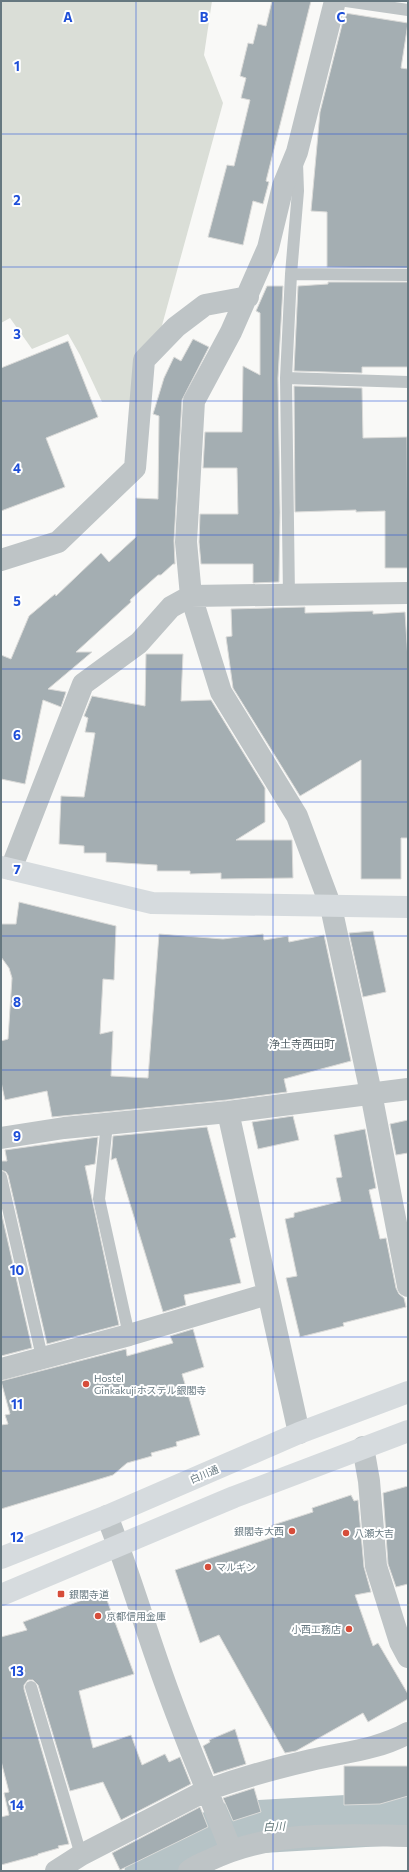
<svg xmlns="http://www.w3.org/2000/svg" width="409" height="1872" font-family="Commissioner,'Noto Sans JP',sans-serif">
<style>
.green{fill:#daded7}
.lines{fill:none;stroke-linecap:round;stroke-linejoin:round}
.river{stroke:#b6c3c6;stroke-width:53}
.building{fill:#a4aeb2;stroke:#dbdbd9}
.lane{stroke:#bec4c6;stroke-width:12}
.street{stroke:#bec4c6;stroke-width:22}
.secondary{stroke:#d6dbde;stroke-width:22}
.primary{stroke:#d6dbde;stroke-width:22}
.grid{fill:none;stroke:#1d4ed8;stroke-width:1;stroke-opacity:0.55}
.poi-dot{fill:#d64d3a;stroke:#fff;stroke-width:1.5}
.labels{text-anchor:middle;dominant-baseline:central;stroke-width:4;stroke-linejoin:round;paint-order:stroke}
.poi-label{font-size:10px;fill:#667880;stroke:#fff;text-anchor:start}
.street-label{font-size:10px;fill:#667880;stroke:#fff}
.neighbourhood-label{font-size:11px;fill:#58656b;stroke:#fff}
.water-label{font-size:11px;font-style:italic;fill:#617679;stroke:#fff}
.grid-label{font-size:13px;text-anchor:middle;font-weight:bold;fill:#1d4ed8;stroke:#fff;stroke-width:4;stroke-linejoin:round;paint-order:stroke}
</style>
<rect width="100%" height="100%" fill="#f9f9f7"/>
<path class="green" d="M 1,1 L 212,1 L 204,55 L 223,103 L 141,402 L 102,402 L 80,355 L 68,334 L 32,349 L 10,318 L 1,323 Z"/>
<g class="lines">
<path class="river" d="M 151,1871 L 163,1859 L 234,1828 L 408,1818"/>
</g>
<path class="building" d="M 272,1 L 311,1 L 266,181 L 269,182 L 263,204 L 253,201 L 243,245 L 208,237 L 227,165 L 234,166 L 250,100 L 241,98 L 246,78 L 240,76 L 248,43 L 253,44 L 258,24 L 266,26 Z
M 345,13 L 408,23 L 401,68 L 408,69 L 408,268 L 327,267 L 327,212 L 311,211 L 320,112 Z
M 328,282 L 408,282 L 408,367 L 362,367 L 362,373 L 294,371 L 298,286 L 328,284 Z
M 267,286 L 283,286 L 278,378 L 280,512 L 279,582 L 253,583 L 253,564 L 201,564 L 199,542 L 200,514 L 238,514 L 237,468 L 203,468 L 205,432 L 242,432 L 243,366 L 260,375 L 260,313 L 256,311 Z
M 193,339 L 209,347 L 182,400 L 174,541 L 175,564 L 173,564 L 161,575 L 158,575 L 130,600 L 131,602 L 76,652 L 92,652 L 48,689 L 66,692 L 61,707 L 43,700 L 25,784 L 1,779 L 1,655 L 11,659 L 29,616 L 55,594 L 56,596 L 101,553 L 109,562 L 136,537 L 136,498 L 158,499 L 159,416 L 153,414 L 164,378 L 174,357 L 181,361 Z
M 68,341 L 98,417 L 46,438 L 65,487 L 1,511 L 1,368 Z
M 294,386 L 362,388 L 363,438 L 407,437 L 408,568 L 385,568 L 385,511 L 356,512 L 356,510 L 295,512 Z
M 305,607 L 305,613 L 373,611 L 373,614 L 405,612 L 408,660 L 408,838 L 401,838 L 401,879 L 361,879 L 361,760 L 300,796 L 233,688 L 226,637 L 232,636 L 231,609 Z
M 146,654 L 183,654 L 181,701 L 211,700 L 265,788 L 265,822 L 236,840 L 292,840 L 293,878 L 221,879 L 221,873 L 190,874 L 190,871 L 157,871 L 157,865 L 106,862 L 106,853 L 84,853 L 84,846 L 59,844 L 61,796 L 84,797 L 95,733 L 85,732 L 88,718 L 84,716 L 92,696 L 145,706 Z
M 19,902 L 116,926 L 114,980 L 103,979 L 100,1034 L 113,1031 L 111,1076 L 148,1078 L 159,934 L 223,939 L 263,934 L 264,940 L 288,936 L 289,942 L 324,935 L 351,1061 L 284,1079 L 287,1092 L 227,1100 L 52,1117 L 47,1091 L 5,1100 L 1,1082 L 1,1041 L 8,1039 L 12,978 L 9,968 L 1,957 L 1,924 L 16,924 Z
M 373,931 L 386,992 L 363,997 L 349,933 Z
M 293,1116 L 299,1140 L 258,1149 L 252,1122 Z
M 408,1120 L 408,1153 L 396,1155 L 390,1124 Z
M 207,1127 L 236,1237 L 230,1239 L 241,1283 L 184,1295 L 186,1305 L 163,1312 L 116,1158 L 111,1160 L 113,1136 Z
M 365,1129 L 376,1188 L 369,1190 L 380,1239 L 386,1238 L 396,1288 L 399,1294 L 404,1298 L 406,1307 L 343,1323 L 344,1326 L 300,1337 L 286,1278 L 297,1276 L 285,1219 L 294,1217 L 294,1213 L 341,1201 L 336,1178 L 342,1177 L 334,1135 Z
M 98,1137 L 95,1164 L 85,1166 L 119,1325 L 47,1344 L 8,1175 L 6,1172 L 1,1170 L 1,1161 L 7,1161 L 5,1150 Z
M 1,1211 L 32,1348 L 1,1356 Z
M 193,1329 L 204,1367 L 182,1374 L 200,1435 L 176,1442 L 177,1446 L 151,1453 L 152,1456 L 127,1463 L 113,1475 L 1,1509 L 1,1425 L 8,1424 L 5,1415 L 10,1414 L 1,1381 L 126,1349 L 127,1356 L 173,1343 L 170,1336 Z
M 408,1486 L 408,1584 L 396,1587 L 388,1564 L 383,1493 Z
M 351,1495 L 354,1501 L 358,1500 L 364,1567 L 371,1592 L 355,1595 L 373,1646 L 378,1643 L 408,1694 L 408,1699 L 368,1722 L 363,1713 L 296,1751 L 285,1753 L 219,1635 L 200,1643 L 175,1570 L 273,1537 L 270,1526 L 313,1512 L 312,1508 Z
M 104,1592 L 134,1674 L 79,1691 L 93,1748 L 131,1735 L 142,1765 L 165,1754 L 169,1762 L 180,1757 L 191,1784 L 121,1820 L 103,1782 L 70,1791 L 38,1685 L 33,1680 L 28,1680 L 24,1685 L 24,1689 L 69,1844 L 58,1846 L 59,1848 L 38,1854 L 38,1855 L 1,1865 L 1,1817 L 9,1815 L 4,1793 L 9,1792 L 1,1761 L 1,1637 L 27,1630 L 23,1622 Z
M 235,1729 L 246,1764 L 214,1774 L 203,1746 L 210,1742 L 209,1740 Z
M 344,1766 L 408,1766 L 408,1796 L 380,1804 L 344,1805 Z
M 254,1788 L 261,1812 L 233,1821 L 223,1798 Z
M 200,1807 L 208,1827 L 120,1870 L 112,1853 Z"/>
<g class="lines">
<path class="lane" d="M 346,1 L 408,10
M 291,274 L 408,275
M 286,378 L 408,382
M 289,596 L 286,378 L 291,274 L 298,191 L 297,163
M 107,1124 L 99,1199 L 129,1335
M 1,1177 L 42,1357
M 31,1687 L 81,1855"/>
<path class="street" d="M 335,1 L 297,152 L 283,186 L 268,248 L 231,332 L 194,401 L 186,542 L 191,596 L 221,692 L 297,816 L 331,907 L 371,1093 L 408,1286
M 1,560 L 58,542 L 135,468 L 144,360 L 176,327 L 205,305 L 248,297
M 11,869 L 83,684 L 139,643 L 171,607 L 191,596 L 408,593
M 228,1112 L 299,1433
M 1,1138 L 64,1128 L 228,1112 L 408,1089
M 1,1369 L 129,1335 L 268,1294
M 363,1447 L 369,1481 L 376,1566 L 400,1642 L 408,1657
M 231,1850 L 207,1790 C 241,1778 276,1768 311,1760 C 344,1752 377,1750 408,1733
M 56,1871 L 81,1855 L 207,1790 C 189,1747 172,1704 157,1660 C 140,1611 126,1564 107,1516
M 189,1871 C 195,1866 203,1863 210,1860 C 271,1830 342,1835 408,1836"/>
<path class="secondary" d="M 1,867 L 152,903 L 408,907"/>
<path class="primary" d="M 1,1558 L 107,1516 L 299,1433 L 408,1392
M 1,1595 L 234,1497 L 408,1431"/>
</g>
<path class="grid" d="M 136,1 L 136,1871M 273,1 L 273,1871M 1,134 L 408,134M 1,267 L 408,267M 1,401 L 408,401M 1,535 L 408,535M 1,669 L 408,669M 1,802 L 408,802M 1,936 L 408,936M 1,1070 L 408,1070M 1,1203 L 408,1203M 1,1337 L 408,1337M 1,1471 L 408,1471M 1,1605 L 408,1605M 1,1738 L 408,1738"/>
<g class="poi-dot">
<circle cx="86" cy="1384" r="4"/>
<circle cx="292" cy="1531" r="4"/>
<circle cx="346" cy="1533" r="4"/>
<circle cx="208" cy="1567" r="4"/>
<rect x="57" y="1590" width="8" height="8" rx="2"/>
<circle cx="98" cy="1616" r="4"/>
<circle cx="349" cy="1629" r="4"/>
</g>
<g class="labels">
<g class="poi-label">
<text x="94" y="1378">Hostel<tspan x="94" dy="12">Ginkakujiホステル銀閣寺</tspan></text>
<text x="284" y="1531" text-anchor="end">銀閣寺大西</text>
<text x="354" y="1533">八瀬大吉</text>
<text x="216" y="1567">マルギン</text>
<text x="69" y="1594">銀閣寺道</text>
<text x="106" y="1616">京都信用金庫</text>
<text x="341" y="1629" text-anchor="end">小西工務店</text>
</g>
<g class="street-label">
<text transform="translate(204 1474) rotate(-23)">白川通</text>
</g>
<g class="neighbourhood-label">
<text x="302" y="1043">浄土寺西田町</text>
</g>
<g class="water-label">
<text transform="translate(274 1826) rotate(-3)">白川</text>
</g>
</g>
<g class="grid-label">
<text x="68" y="22">A</text>
<text x="204" y="22">B</text>
<text x="341" y="22">C</text>
<text x="17" y="71">1</text>
<text x="17" y="205">2</text>
<text x="17" y="339">3</text>
<text x="17" y="473">4</text>
<text x="17" y="606">5</text>
<text x="17" y="740">6</text>
<text x="17" y="874">7</text>
<text x="17" y="1007">8</text>
<text x="17" y="1141">9</text>
<text x="17" y="1275">10</text>
<text x="17" y="1409">11</text>
<text x="17" y="1542">12</text>
<text x="17" y="1676">13</text>
<text x="17" y="1810">14</text>
</g>
<rect width="409" height="1872" fill="none" stroke="#667880" stroke-width="4"/>
</svg>
